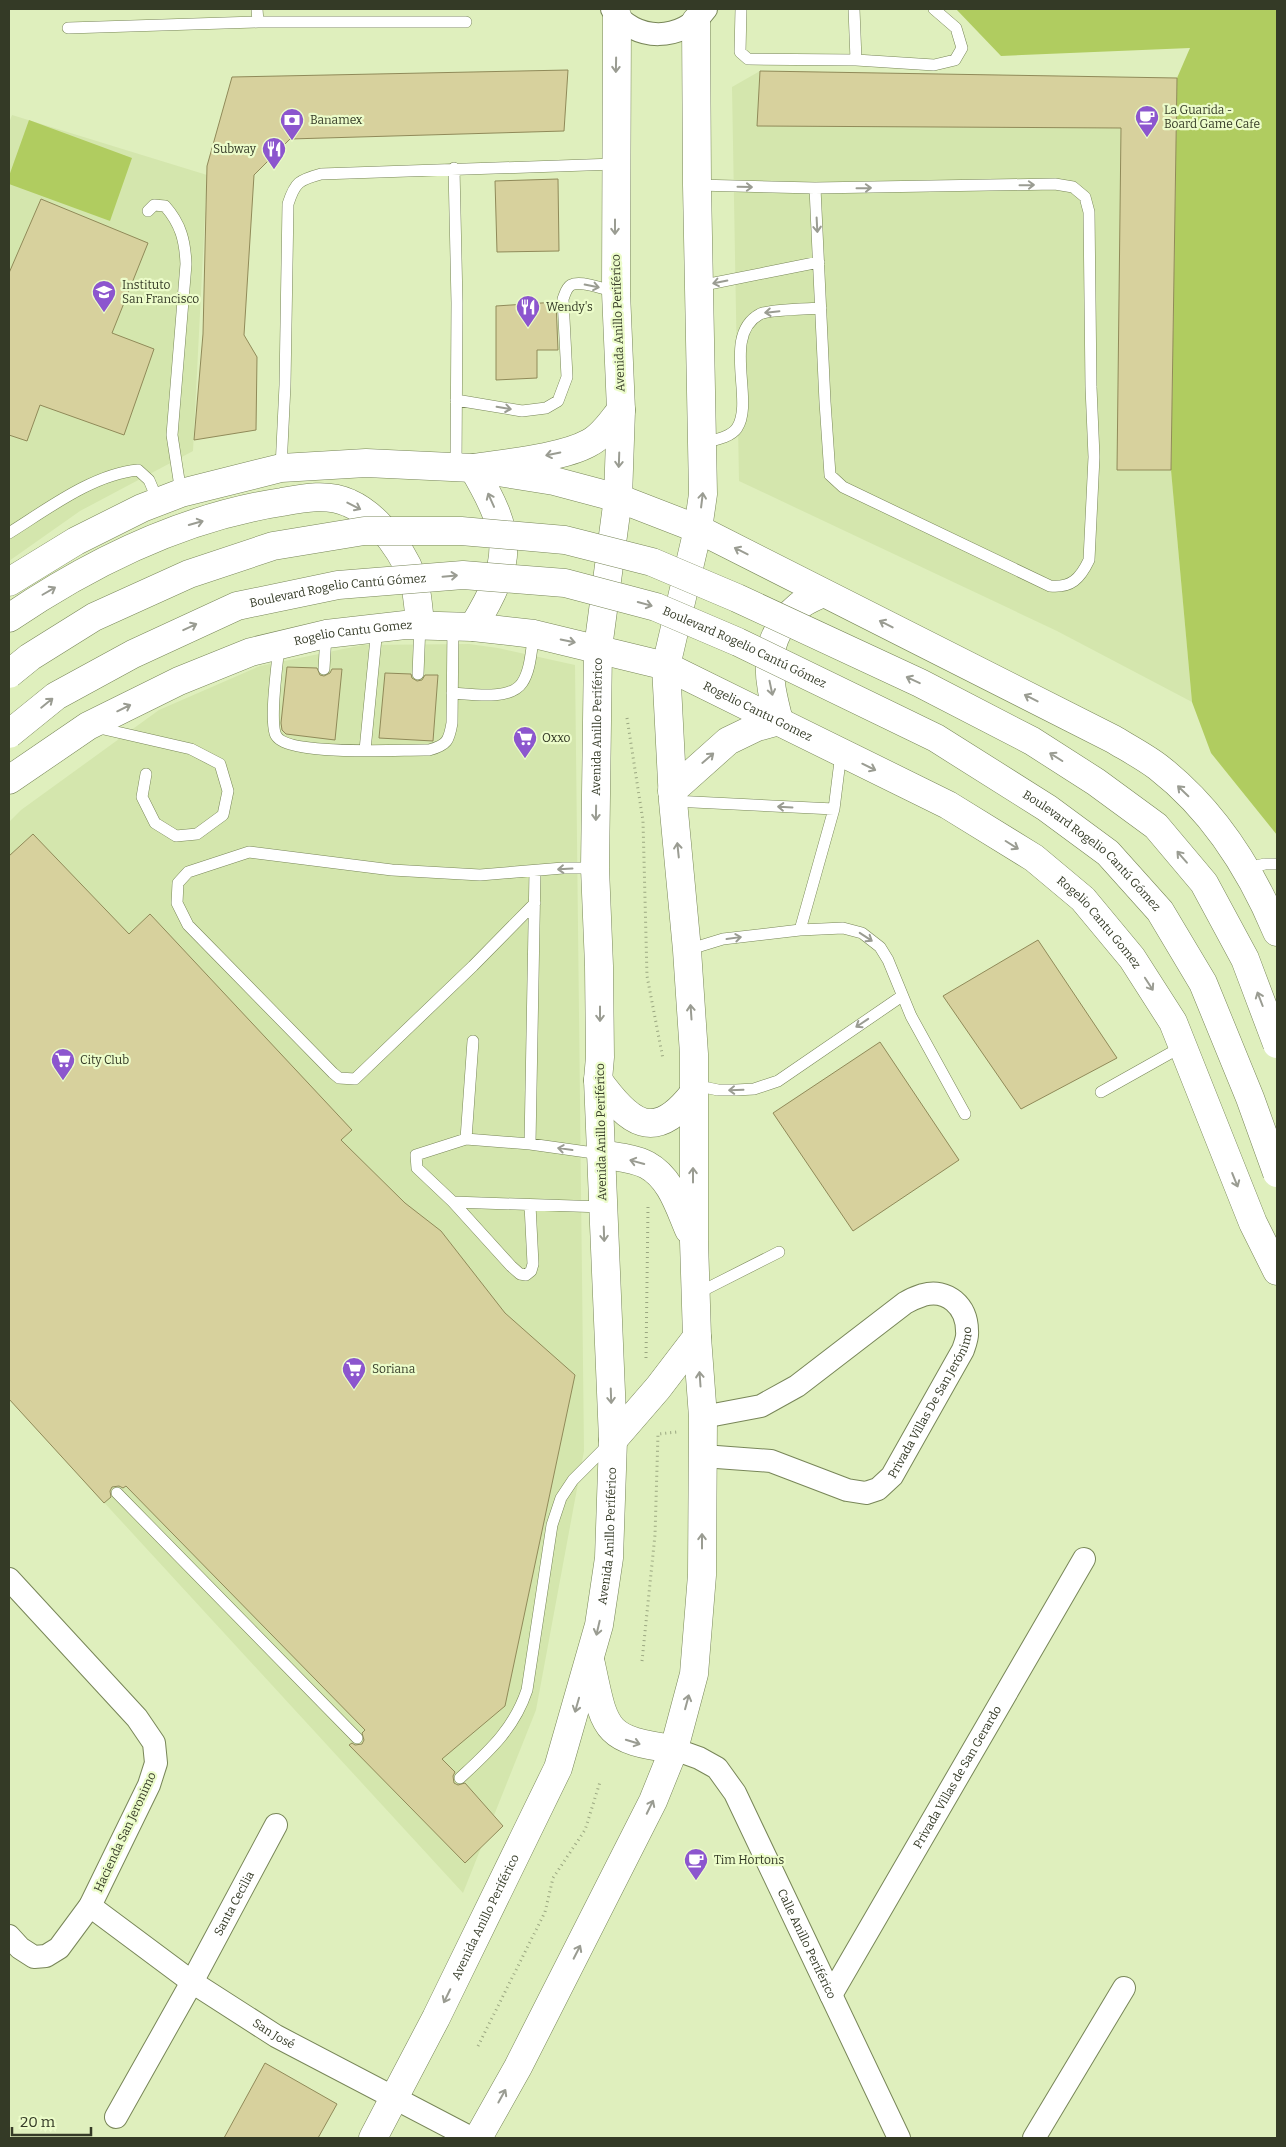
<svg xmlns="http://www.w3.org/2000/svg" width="1286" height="2147" font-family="Bitter,serif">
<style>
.built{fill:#d4e6ad}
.green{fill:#b0cc60}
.building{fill:#d7d19d;stroke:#908a59}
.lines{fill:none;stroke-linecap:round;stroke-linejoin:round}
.lane-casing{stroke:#788658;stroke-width:12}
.street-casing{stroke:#788658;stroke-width:24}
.secondary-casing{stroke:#788658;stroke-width:29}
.path{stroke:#9aa680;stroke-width:3;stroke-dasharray:1 4;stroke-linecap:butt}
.lane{stroke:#fff;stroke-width:11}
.street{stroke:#fff;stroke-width:22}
.secondary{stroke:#fff;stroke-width:28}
.secondary-bridge-casing{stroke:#788658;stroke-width:29;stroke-linecap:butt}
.secondary-bridge{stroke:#fff;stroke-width:28}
.oneway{stroke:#9a9c92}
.labels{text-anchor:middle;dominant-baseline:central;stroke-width:4.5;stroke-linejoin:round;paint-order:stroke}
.poi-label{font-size:12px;fill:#343a26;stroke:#ecfcca;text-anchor:start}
.street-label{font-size:12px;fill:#343a26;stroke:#ecfcca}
</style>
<rect width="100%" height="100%" fill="#dfefbd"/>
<path class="built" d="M 760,71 L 1177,78 L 1171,469 L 1192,702 L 1057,631 L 739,481 L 732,87 Z
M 12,115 L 207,175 L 193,451 L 80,511 L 9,561 L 9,123 Z
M 469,644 L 498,648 L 575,665 L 584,1451 L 536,1710 L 463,1893 L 9,1399 L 9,822 L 21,810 L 159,710 L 260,666 L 363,645 Z"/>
<path class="green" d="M 956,9 L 1277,9 L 1277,835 L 1211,753 L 1192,702 L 1171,470 L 1177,78 L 1190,48 L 1001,56 Z
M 29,120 L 132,158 L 110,221 L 9,184 L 9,176 Z"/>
<path class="building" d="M 568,70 L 564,131 L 290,139 L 254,175 L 244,335 L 257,357 L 256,430 L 194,440 L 203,334 L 207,166 L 232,77 Z
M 760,71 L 1177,78 L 1171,470 L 1117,470 L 1121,128 L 757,126 Z
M 558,179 L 559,251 L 497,252 L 495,181 Z
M 41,199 L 148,243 L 112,333 L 154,349 L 124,435 L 40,405 L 27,441 L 9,435 L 9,273 Z
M 556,302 L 558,350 L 537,350 L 537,378 L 496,380 L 496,306 Z
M 287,667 L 317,668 L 320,675 L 324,676 L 330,673 L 332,669 L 342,669 L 335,740 L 286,734 L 282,730 L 281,723 Z
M 385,673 L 411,674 L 412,678 L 417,681 L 422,680 L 425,675 L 438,675 L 433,741 L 379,738 Z
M 33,834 L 129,934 L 150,914 L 352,1130 L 341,1140 L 405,1203 L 441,1231 L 505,1313 L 575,1375 L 505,1706 L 442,1759 L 455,1772 L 453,1776 L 454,1783 L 458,1785 L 465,1783 L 503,1826 L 465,1863 L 349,1745 L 352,1743 L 355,1745 L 362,1744 L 364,1740 L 362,1733 L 365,1730 L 126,1486 L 123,1488 L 119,1486 L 112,1487 L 110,1491 L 111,1497 L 104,1503 L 9,1399 L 9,856 Z
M 1038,940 L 1117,1058 L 1021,1109 L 943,996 Z
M 880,1042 L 959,1160 L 853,1231 L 773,1113 Z
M 265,2063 L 337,2104 L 318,2138 L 224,2138 Z"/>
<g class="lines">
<g class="lane-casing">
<path id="lane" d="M 257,9 L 258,22
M 741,9 L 740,52 L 748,59 L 856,60 L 854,9
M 68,28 L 258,22 L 466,22
M 856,60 L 934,65 L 955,60 L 962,48 L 956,28 L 934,9
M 454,168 L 457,303 L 456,468
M 697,185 L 815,188 L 1055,184 L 1073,187 L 1085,197 L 1089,212 L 1091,387 L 1094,457 L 1089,560 C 1080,579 1071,588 1050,586 L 843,487 L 830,475 L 825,402 L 815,188
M 148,211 L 154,205 L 165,206 C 181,224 185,241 186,264 L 172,435 L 181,493
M 699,286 L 819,262
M 456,400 L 522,411 L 546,408 L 558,401 L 567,377 L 563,299 C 565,294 566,288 571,285 C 580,280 605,289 615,292
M 702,443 C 713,440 730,438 737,428 C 755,401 721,335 760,314 C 770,309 808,309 821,308
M 281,468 L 285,385 L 288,204 C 295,182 299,180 321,174 L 615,164
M 9,533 C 46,510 93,474 138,470 L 149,480 L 158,501
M 279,646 C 277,667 270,715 275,733 C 281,758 404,749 429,750 C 447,745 449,741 452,723 L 453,625
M 324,669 L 326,634
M 418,674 L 420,624
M 452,693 C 470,694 510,701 522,683 C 531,670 531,649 534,634
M 95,727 L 191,749 L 220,764 L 228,791 L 223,815 L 197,834 L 176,836 L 155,823 L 142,797 L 146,774
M 365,750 L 377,628
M 673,801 L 834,809
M 1246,868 L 1265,864 L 1277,864
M 535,903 L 473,966 L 355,1079 L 339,1078 L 333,1073 L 188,925 L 177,903 L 178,883 L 188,872 L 249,852 L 392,870 L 480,875 L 563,868 L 595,868
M 800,930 L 834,809 L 841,753
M 687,950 L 723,939 L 800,930 L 843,928 L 862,933 L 880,947 L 888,960 L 911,1016 L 965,1114
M 694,1085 L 718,1090 L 736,1090 L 754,1089 L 778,1081 L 902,996
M 1101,1092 L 1183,1046
M 466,1139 L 473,1041
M 530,1144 L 535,871
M 453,1202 L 603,1207
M 530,1205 L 533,1264 L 531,1271 L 526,1275 L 520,1274 L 511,1266 L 453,1202 L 417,1168 L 416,1155 L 466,1139 L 530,1144 L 601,1154
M 696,1294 L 779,1252
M 117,1493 L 357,1738
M 460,1778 C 489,1751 514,1729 527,1690 L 552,1525 L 561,1498 L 573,1480 L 608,1445"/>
</g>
<g class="street-casing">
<g id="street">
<path d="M 612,9 C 635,43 682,42 706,9"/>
<path id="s1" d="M 703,1456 L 771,1461 L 847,1490 L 866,1493 L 878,1489 L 892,1476 L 963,1350 C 965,1344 968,1337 967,1331 C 967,1306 947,1288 923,1295 C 917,1297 910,1300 905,1303 L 797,1386 L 761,1406 L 703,1417"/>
<path d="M 9,1579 L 137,1718 L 154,1743 L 156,1763 L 149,1785 L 90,1906 L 59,1948 L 46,1956 L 34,1957 L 20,1948 L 9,1936"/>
<path id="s2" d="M 674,1749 L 699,1758 L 717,1768 L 735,1793 L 899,2138"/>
<path id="s3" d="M 90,1906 L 192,1982 L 276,2036 L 471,2138"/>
<path id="s4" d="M 831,1995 L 1084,1559"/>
<path id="s5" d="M 116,2117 L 192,1982 L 276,1825"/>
<path d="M 1034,2138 L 1124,1988"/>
</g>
</g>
<g class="secondary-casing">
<g id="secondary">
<path d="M 9,582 L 76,541 L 142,508 L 181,493 L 281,468 L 366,463 L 473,468 L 554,481 L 618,498 L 698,529 L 1113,739 C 1128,748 1145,757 1158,767 C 1212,809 1251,870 1277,932"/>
<path d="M 9,618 C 90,563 183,517 282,502 C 303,498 328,493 349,503 C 379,516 409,558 416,590 C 418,601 419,613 420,624"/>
<path d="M 473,627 C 514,560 513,536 473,468 C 505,463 562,458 589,443 C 603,436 612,421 621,410"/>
<path d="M 779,721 C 768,678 759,639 799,606 C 806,600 815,597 823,593"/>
<path id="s6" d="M 9,780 L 88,726 L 179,681 L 251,652 L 326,634 L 405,625 L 473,627 L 534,634 L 666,666 L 948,805 L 1034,858 L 1083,899 L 1132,958 L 1173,1022 L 1253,1223 L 1277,1271"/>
<path d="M 672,791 L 728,741 L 757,727 L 779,721"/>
<path d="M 598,1080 C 629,1123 654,1144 693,1094"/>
<path d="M 601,1154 C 616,1157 634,1158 647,1165 C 671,1178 679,1207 689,1230"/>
<path d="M 613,1440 L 658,1388 L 697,1337"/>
<path d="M 591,1664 C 605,1729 603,1740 674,1749"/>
<path id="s7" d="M 373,2138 L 436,2018 L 558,1768 L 599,1625 L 609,1558 L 613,1440 L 598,1080 L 600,1057 L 599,966 L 595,868 L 598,648 L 618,498 L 621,410 L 616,292 L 617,16"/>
<path d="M 478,2138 L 518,2067 L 653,1801 L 674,1749 L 694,1674 L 702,1575 L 703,1417 L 697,1337 L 694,1241 L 694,1054 L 687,950 L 673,801 L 666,666 L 698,529 L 703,494 L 697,185 L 696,21"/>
</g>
</g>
<path class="path" d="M 627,718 L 643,821 L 647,976 L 663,1059
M 646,1358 L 648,1207
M 642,1661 L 655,1535 L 658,1434 L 677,1432
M 478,2046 L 545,1912 L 553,1878 L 585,1830 L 600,1782"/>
<use href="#lane" class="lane"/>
<use href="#street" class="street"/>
<use href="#secondary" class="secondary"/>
<g class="secondary-bridge-casing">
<g id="secondary-bridge">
<path d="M 9,674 L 30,657 L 94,617 L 189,574 L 273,546 L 364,531 L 461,531 L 565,540 L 652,562 L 737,598 L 920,683 L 1032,741 L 1096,782 L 1156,826 L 1204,883 L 1245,959 L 1277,1044"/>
<path id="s8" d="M 9,734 L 56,696 L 133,654 L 237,606 L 338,585 L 463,575 L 565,583 L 656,607 L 738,642 L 936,738 L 1047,808 L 1108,853 L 1160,911 L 1203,983 L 1250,1098 L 1277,1173"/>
</g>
</g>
<use href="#secondary-bridge" class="secondary-bridge"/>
</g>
<defs><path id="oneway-shaft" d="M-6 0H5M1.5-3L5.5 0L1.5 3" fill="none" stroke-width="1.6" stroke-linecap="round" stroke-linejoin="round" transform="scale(1.25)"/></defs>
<g class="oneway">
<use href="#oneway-shaft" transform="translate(616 65) rotate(91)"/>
<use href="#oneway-shaft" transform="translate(1027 185) rotate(-1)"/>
<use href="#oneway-shaft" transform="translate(745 187) rotate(1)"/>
<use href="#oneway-shaft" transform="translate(864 188) rotate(-1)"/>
<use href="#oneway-shaft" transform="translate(817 225) rotate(87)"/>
<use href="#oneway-shaft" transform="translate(615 227) rotate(90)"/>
<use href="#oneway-shaft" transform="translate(720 282) rotate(169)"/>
<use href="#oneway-shaft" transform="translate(592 286) rotate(11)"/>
<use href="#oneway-shaft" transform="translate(772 312) rotate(174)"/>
<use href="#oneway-shaft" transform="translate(504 408) rotate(9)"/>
<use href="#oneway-shaft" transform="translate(553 454) rotate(168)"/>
<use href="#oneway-shaft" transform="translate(619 460) rotate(92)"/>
<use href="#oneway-shaft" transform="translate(491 500) rotate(-114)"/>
<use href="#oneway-shaft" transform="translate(702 500) rotate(-83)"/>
<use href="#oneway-shaft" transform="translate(354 506) rotate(27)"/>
<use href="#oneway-shaft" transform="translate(196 523) rotate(-16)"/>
<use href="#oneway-shaft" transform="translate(741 551) rotate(-153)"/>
<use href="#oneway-shaft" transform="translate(450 576) rotate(-5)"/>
<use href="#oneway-shaft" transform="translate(49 591) rotate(-30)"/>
<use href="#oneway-shaft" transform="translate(645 604) rotate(15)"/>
<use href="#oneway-shaft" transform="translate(886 624) rotate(-153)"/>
<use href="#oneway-shaft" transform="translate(190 627) rotate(-25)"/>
<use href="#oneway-shaft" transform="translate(568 641) rotate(12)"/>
<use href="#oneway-shaft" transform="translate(913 680) rotate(-155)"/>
<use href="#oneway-shaft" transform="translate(771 688) rotate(78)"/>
<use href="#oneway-shaft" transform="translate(1031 698) rotate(-153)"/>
<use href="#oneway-shaft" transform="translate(47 703) rotate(-39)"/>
<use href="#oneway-shaft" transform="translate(124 708) rotate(-26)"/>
<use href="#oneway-shaft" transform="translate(1056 757) rotate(-148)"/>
<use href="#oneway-shaft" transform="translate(708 758) rotate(-41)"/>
<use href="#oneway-shaft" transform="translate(869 767) rotate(26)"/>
<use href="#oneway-shaft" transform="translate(1183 791) rotate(-136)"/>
<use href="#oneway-shaft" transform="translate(785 807) rotate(-177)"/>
<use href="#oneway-shaft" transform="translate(596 813) rotate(91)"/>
<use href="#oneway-shaft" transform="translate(1012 845) rotate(32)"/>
<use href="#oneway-shaft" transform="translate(678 850) rotate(-96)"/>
<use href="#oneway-shaft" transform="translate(1182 857) rotate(-131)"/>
<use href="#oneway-shaft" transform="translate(565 869) rotate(177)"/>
<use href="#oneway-shaft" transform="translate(866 937) rotate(33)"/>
<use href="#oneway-shaft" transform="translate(734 938) rotate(-8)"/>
<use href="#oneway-shaft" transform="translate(1149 984) rotate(57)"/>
<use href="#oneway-shaft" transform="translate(1260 999) rotate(-111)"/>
<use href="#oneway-shaft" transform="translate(691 1012) rotate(-94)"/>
<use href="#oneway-shaft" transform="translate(600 1014) rotate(90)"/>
<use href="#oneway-shaft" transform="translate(862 1023) rotate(146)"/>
<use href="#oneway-shaft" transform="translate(736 1090) rotate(178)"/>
<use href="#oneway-shaft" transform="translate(565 1149) rotate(-172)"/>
<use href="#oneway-shaft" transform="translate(637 1162) rotate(-165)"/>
<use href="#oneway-shaft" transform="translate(693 1175) rotate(-90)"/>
<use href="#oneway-shaft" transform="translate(1235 1180) rotate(68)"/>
<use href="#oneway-shaft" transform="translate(604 1234) rotate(88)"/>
<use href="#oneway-shaft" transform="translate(700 1379) rotate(-94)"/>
<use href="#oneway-shaft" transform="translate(611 1396) rotate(88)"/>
<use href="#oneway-shaft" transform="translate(702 1541) rotate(-90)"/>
<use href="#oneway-shaft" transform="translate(598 1628) rotate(103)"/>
<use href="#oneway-shaft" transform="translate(687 1702) rotate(-75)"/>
<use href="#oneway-shaft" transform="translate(577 1705) rotate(106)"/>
<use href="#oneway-shaft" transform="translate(633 1742) rotate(17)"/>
<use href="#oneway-shaft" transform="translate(650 1807) rotate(-64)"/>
<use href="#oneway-shaft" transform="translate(577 1952) rotate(-63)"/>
<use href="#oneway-shaft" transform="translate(447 1996) rotate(116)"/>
<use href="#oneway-shaft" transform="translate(502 2096) rotate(-61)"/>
</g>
<defs>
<g id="cafe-pin" transform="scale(1.25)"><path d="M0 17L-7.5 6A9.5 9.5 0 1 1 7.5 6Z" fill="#8c56ce" stroke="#ecfcca"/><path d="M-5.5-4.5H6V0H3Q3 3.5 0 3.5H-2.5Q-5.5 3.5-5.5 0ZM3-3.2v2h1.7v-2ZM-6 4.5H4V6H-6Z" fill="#fff"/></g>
<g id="bank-pin" transform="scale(1.25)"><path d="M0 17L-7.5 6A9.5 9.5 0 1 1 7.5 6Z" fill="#8c56ce" stroke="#ecfcca"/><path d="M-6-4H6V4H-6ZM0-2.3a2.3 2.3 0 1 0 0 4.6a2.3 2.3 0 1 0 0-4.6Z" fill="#fff"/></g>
<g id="restaurant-pin" transform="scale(1.25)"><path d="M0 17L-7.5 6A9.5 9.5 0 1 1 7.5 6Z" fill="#8c56ce" stroke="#ecfcca"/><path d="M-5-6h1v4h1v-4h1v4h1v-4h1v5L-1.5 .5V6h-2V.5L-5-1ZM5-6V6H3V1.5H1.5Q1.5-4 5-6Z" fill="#fff"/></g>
<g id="school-pin" transform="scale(1.25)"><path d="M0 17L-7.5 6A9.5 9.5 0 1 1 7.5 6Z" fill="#8c56ce" stroke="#ecfcca"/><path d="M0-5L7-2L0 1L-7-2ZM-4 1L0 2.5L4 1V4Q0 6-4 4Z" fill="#fff"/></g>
<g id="supermarket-pin" transform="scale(1.25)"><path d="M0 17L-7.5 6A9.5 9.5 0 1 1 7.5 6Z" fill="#8c56ce" stroke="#ecfcca"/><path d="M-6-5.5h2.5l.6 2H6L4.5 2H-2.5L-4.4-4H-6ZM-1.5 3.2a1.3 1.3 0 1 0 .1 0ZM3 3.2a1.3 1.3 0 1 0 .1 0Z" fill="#fff"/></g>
</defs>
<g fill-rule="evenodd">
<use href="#cafe-pin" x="1147" y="117"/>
<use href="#bank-pin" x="292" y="120"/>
<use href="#restaurant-pin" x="274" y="149"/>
<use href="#school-pin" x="104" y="292"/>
<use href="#restaurant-pin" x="528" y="307"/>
<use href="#supermarket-pin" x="525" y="738"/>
<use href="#supermarket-pin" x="63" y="1060"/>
<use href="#supermarket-pin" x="354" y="1369"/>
<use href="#cafe-pin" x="696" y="1860"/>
</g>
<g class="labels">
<g class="poi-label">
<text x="1164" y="110">La Guarida -<tspan x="1164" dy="14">Board Game Cafe</tspan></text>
<text x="310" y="120">Banamex</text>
<text x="256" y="149" text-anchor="end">Subway</text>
<text x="122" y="285">Instituto<tspan x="122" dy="14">San Francisco</tspan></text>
<text x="546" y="307">Wendy's</text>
<text x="542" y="738">Oxxo</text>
<text x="80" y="1060">City Club</text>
<text x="372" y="1369">Soriana</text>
<text x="714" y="1860">Tim Hortons</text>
</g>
<g class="street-label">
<text transform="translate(618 323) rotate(-92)">Avenida Anillo Periférico</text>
<text stroke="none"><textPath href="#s8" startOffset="365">Boulevard Rogelio Cantú Gómez</textPath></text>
<text stroke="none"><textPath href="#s6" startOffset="379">Rogelio Cantu Gomez</textPath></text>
<text stroke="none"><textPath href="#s8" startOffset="785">Boulevard Rogelio Cantú Gómez</textPath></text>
<text stroke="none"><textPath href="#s6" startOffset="799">Rogelio Cantu Gomez</textPath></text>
<text stroke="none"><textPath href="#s7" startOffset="1462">Avenida Anillo Periférico</textPath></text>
<text stroke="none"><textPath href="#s8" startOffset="1190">Boulevard Rogelio Cantú Gómez</textPath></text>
<text stroke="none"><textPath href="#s6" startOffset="1204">Rogelio Cantu Gomez</textPath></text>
<text transform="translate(601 1132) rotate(-91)">Avenida Anillo Periférico</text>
<text stroke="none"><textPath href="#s1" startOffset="284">Privada Villas De San Jerónimo</textPath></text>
<text stroke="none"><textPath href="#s7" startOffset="652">Avenida Anillo Periférico</textPath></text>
<text stroke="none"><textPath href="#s4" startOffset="252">Privada Villas de San Gerardo</textPath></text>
<text transform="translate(125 1832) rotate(-65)">Hacienda San Jeronimo</text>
<text stroke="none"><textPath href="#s5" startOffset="244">Santa Cecilia</textPath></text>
<text stroke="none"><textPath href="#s7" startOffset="248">Avenida Anillo Periférico</textPath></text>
<text stroke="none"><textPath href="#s2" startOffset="245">Calle Anillo Periférico</textPath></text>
<text stroke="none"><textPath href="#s3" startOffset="224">San José</textPath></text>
</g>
</g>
<rect width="1286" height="2147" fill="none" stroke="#343a26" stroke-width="20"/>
<path d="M12 2127v8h79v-8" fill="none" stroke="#343a26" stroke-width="2.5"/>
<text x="20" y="2127" font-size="15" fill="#343a26" stroke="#ecfcca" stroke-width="4" paint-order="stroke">20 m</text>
</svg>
